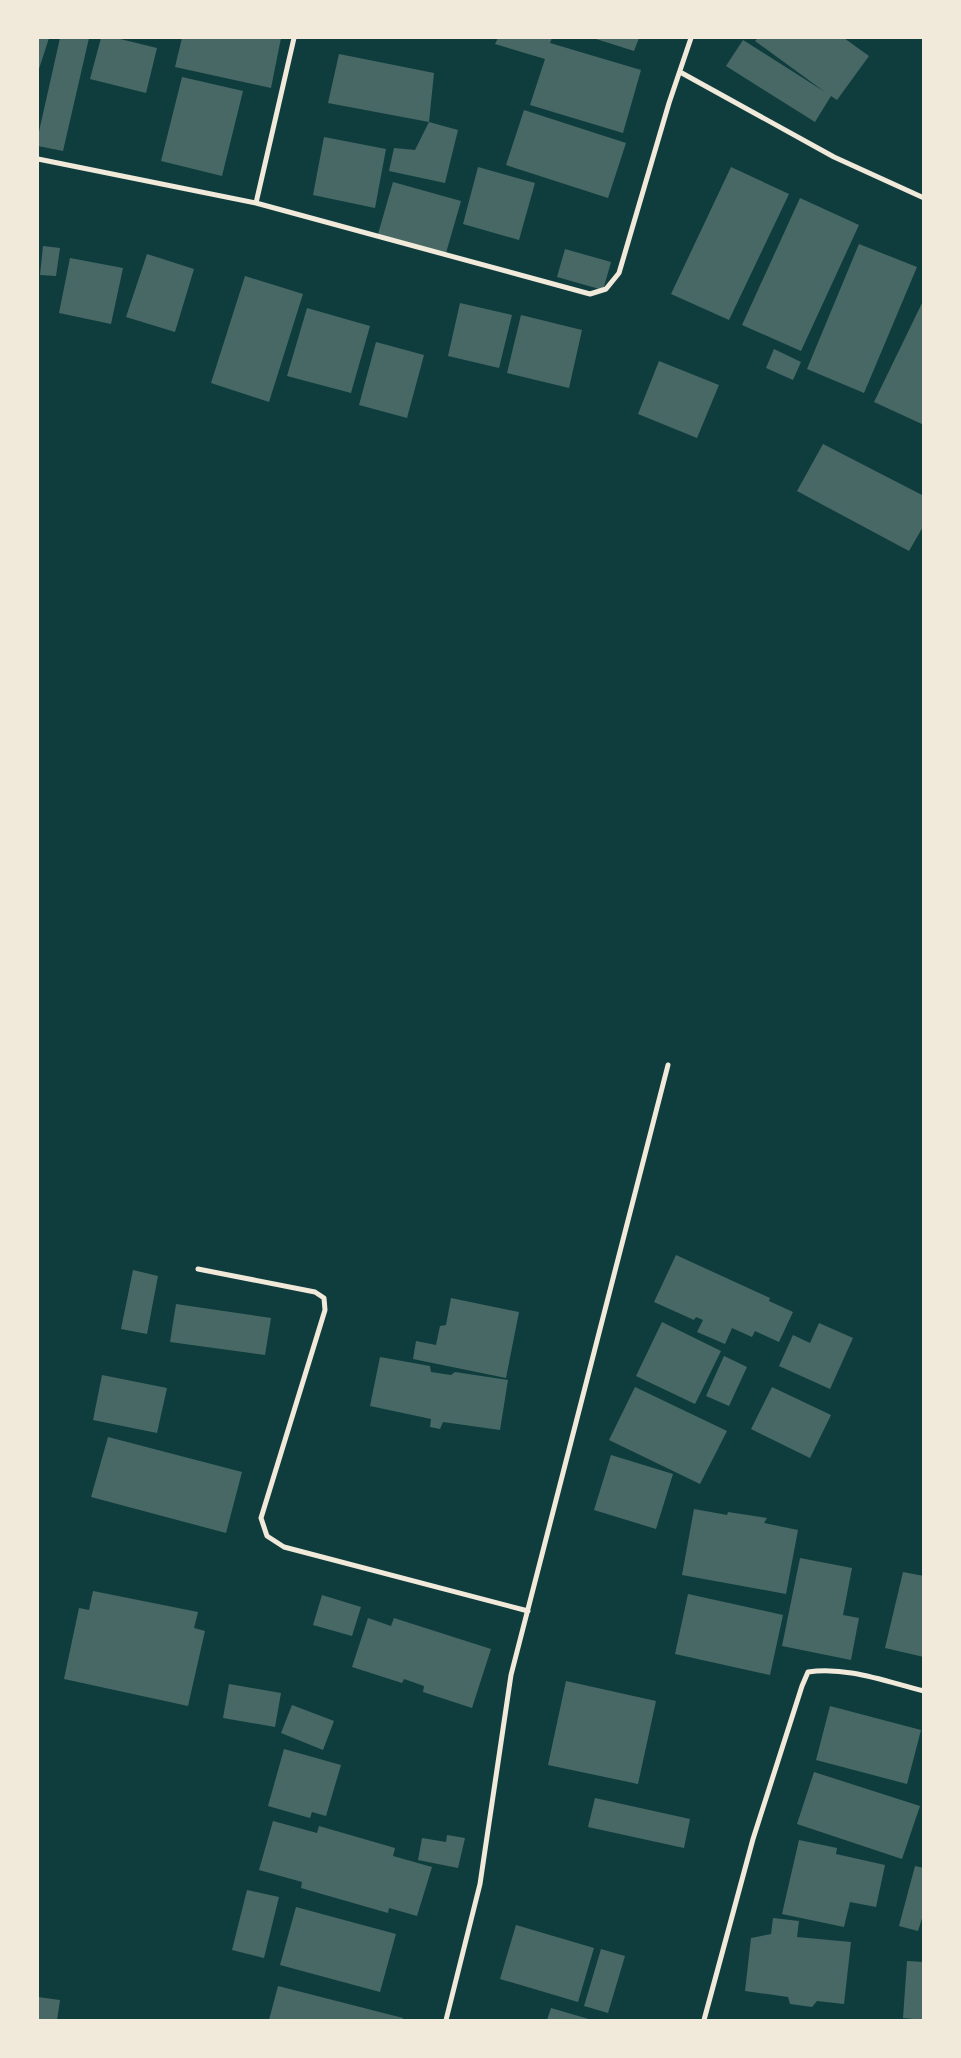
<svg xmlns="http://www.w3.org/2000/svg" width="961" height="2058" font-family="'Varela Round',sans-serif">
<style>
.building{fill:#486865}
.lines{fill:none;stroke-linecap:round;stroke-linejoin:round}
.minor{stroke:#f1e9da;stroke-width:5}
</style>
<rect width="100%" height="100%" fill="#0f3d3e"/>
<path class="building" d="M 38,38 L 49,38 L 38,72 Z
M 60,38 L 89,38 L 63,151 L 38,146 L 38,136 Z
M 101,38 L 116,38 L 157,48 L 146,93 L 90,79 Z
M 182,38 L 281,38 L 271,88 L 175,67 Z
M 498,38 L 552,38 L 550,43 L 641,70 L 623,133 L 530,105 L 545,59 L 495,44 Z
M 593,38 L 639,38 L 634,51 Z
M 758,38 L 844,38 L 869,56 L 837,100 L 831,96 L 815,122 L 726,66 L 743,40 L 825,92 L 755,41 Z
M 339,54 L 434,73 L 429,122 L 328,103 Z
M 182,77 L 243,91 L 222,176 L 161,161 Z
M 524,110 L 626,143 L 608,198 L 506,165 Z
M 429,122 L 458,130 L 445,183 L 389,171 L 394,148 L 415,150 Z
M 324,137 L 386,149 L 375,208 L 313,195 Z
M 478,167 L 535,183 L 519,240 L 463,224 Z
M 731,167 L 789,194 L 729,320 L 671,294 Z
M 393,182 L 461,201 L 446,253 L 378,234 Z
M 800,198 L 859,225 L 801,351 L 742,325 Z
M 859,244 L 917,267 L 864,393 L 807,369 Z
M 43,246 L 60,248 L 56,276 L 40,275 Z
M 565,249 L 611,262 L 603,290 L 557,277 Z
M 147,254 L 194,269 L 175,332 L 126,317 Z
M 70,258 L 123,268 L 111,324 L 59,313 Z
M 245,276 L 303,294 L 269,402 L 211,383 Z
M 924,299 L 924,425 L 874,402 Z
M 460,303 L 512,315 L 499,368 L 448,356 Z
M 307,308 L 370,326 L 351,393 L 287,376 Z
M 521,315 L 582,330 L 569,388 L 507,373 Z
M 376,342 L 424,355 L 407,418 L 359,405 Z
M 774,349 L 801,362 L 793,380 L 766,368 Z
M 659,361 L 719,385 L 697,438 L 638,414 Z
M 823,444 L 924,496 L 924,525 L 909,551 L 797,491 Z
M 676,1255 L 770,1298 L 769,1301 L 793,1312 L 779,1342 L 755,1331 L 752,1337 L 732,1328 L 725,1344 L 697,1332 L 703,1320 L 696,1317 L 694,1320 L 654,1302 Z
M 133,1270 L 158,1276 L 147,1334 L 121,1329 Z
M 451,1298 L 519,1312 L 506,1378 L 413,1359 L 416,1341 L 436,1345 L 440,1326 L 446,1325 Z
M 176,1304 L 271,1318 L 265,1355 L 170,1342 Z
M 662,1322 L 721,1351 L 695,1404 L 636,1376 Z
M 819,1323 L 853,1338 L 830,1389 L 779,1366 L 793,1335 L 810,1343 Z
M 724,1356 L 747,1367 L 729,1406 L 706,1396 Z
M 380,1357 L 430,1366 L 431,1372 L 451,1375 L 455,1372 L 508,1380 L 500,1430 L 443,1422 L 440,1429 L 430,1427 L 431,1419 L 370,1406 Z
M 102,1375 L 167,1388 L 157,1433 L 93,1420 Z
M 635,1387 L 727,1431 L 700,1484 L 609,1440 Z
M 772,1387 L 831,1415 L 810,1458 L 751,1429 Z
M 108,1437 L 242,1472 L 226,1533 L 91,1497 Z
M 611,1455 L 673,1474 L 656,1529 L 594,1510 Z
M 694,1509 L 727,1515 L 728,1512 L 767,1518 L 764,1523 L 798,1530 L 786,1594 L 682,1575 Z
M 800,1558 L 852,1568 L 843,1615 L 859,1618 L 851,1660 L 782,1646 Z
M 903,1572 L 924,1576 L 924,1657 L 885,1648 Z
M 93,1591 L 198,1612 L 194,1628 L 205,1631 L 188,1706 L 64,1679 L 79,1608 L 89,1610 Z
M 688,1594 L 783,1615 L 770,1675 L 675,1654 Z
M 322,1595 L 361,1607 L 352,1636 L 313,1625 Z
M 368,1618 L 391,1626 L 394,1618 L 491,1649 L 472,1708 L 423,1692 L 424,1686 L 404,1679 L 402,1683 L 352,1667 Z
M 566,1681 L 656,1701 L 638,1784 L 548,1765 Z
M 229,1684 L 281,1693 L 275,1727 L 223,1718 Z
M 292,1705 L 334,1721 L 323,1750 L 281,1733 Z
M 830,1706 L 921,1730 L 907,1784 L 816,1760 Z
M 284,1749 L 341,1765 L 326,1816 L 312,1812 L 310,1818 L 268,1806 Z
M 814,1772 L 920,1806 L 902,1859 L 797,1824 Z
M 595,1798 L 690,1819 L 684,1848 L 588,1827 Z
M 273,1821 L 317,1833 L 319,1826 L 395,1848 L 393,1856 L 432,1867 L 417,1916 L 389,1908 L 388,1913 L 301,1888 L 302,1882 L 259,1870 Z
M 447,1835 L 465,1838 L 458,1868 L 418,1860 L 422,1838 L 446,1842 Z
M 799,1840 L 837,1848 L 836,1854 L 885,1865 L 876,1907 L 850,1902 L 844,1927 L 782,1914 Z
M 915,1866 L 924,1868 L 924,1912 L 918,1931 L 899,1926 Z
M 247,1890 L 279,1897 L 264,1958 L 232,1950 Z
M 296,1907 L 396,1934 L 380,1992 L 280,1965 Z
M 773,1918 L 799,1921 L 797,1937 L 851,1942 L 844,2004 L 817,2001 L 812,2007 L 790,2004 L 788,1997 L 745,1991 L 751,1938 L 771,1934 Z
M 516,1925 L 594,1948 L 578,2002 L 500,1979 Z
M 601,1949 L 625,1956 L 608,2013 L 584,2006 Z
M 907,1961 L 924,1962 L 924,2020 L 903,2018 Z
M 278,1986 L 403,2018 L 402,2020 L 269,2020 Z
M 38,1997 L 60,2000 L 57,2020 L 38,2020 Z
M 551,2008 L 592,2020 L 547,2020 Z"/>
<g class="lines">
<path class="minor" d="M 680,72 L 834,157 L 924,198
M 38,159 L 256,203 L 590,294 L 606,289 L 619,273 L 669,103 L 691,38
M 256,203 L 294,38
M 198,1269 L 315,1292 L 324,1298 L 325,1310 L 261,1518 L 267,1536 L 284,1547 L 528,1611
M 446,2020 L 480,1884 L 511,1675 L 668,1065
M 704,2020 L 753,1839 L 802,1686 L 808,1672 C 846,1666 887,1682 924,1691"/>
</g>
<rect width="961" height="2058" fill="none" stroke="#f1e9da" stroke-width="78"/>
</svg>
